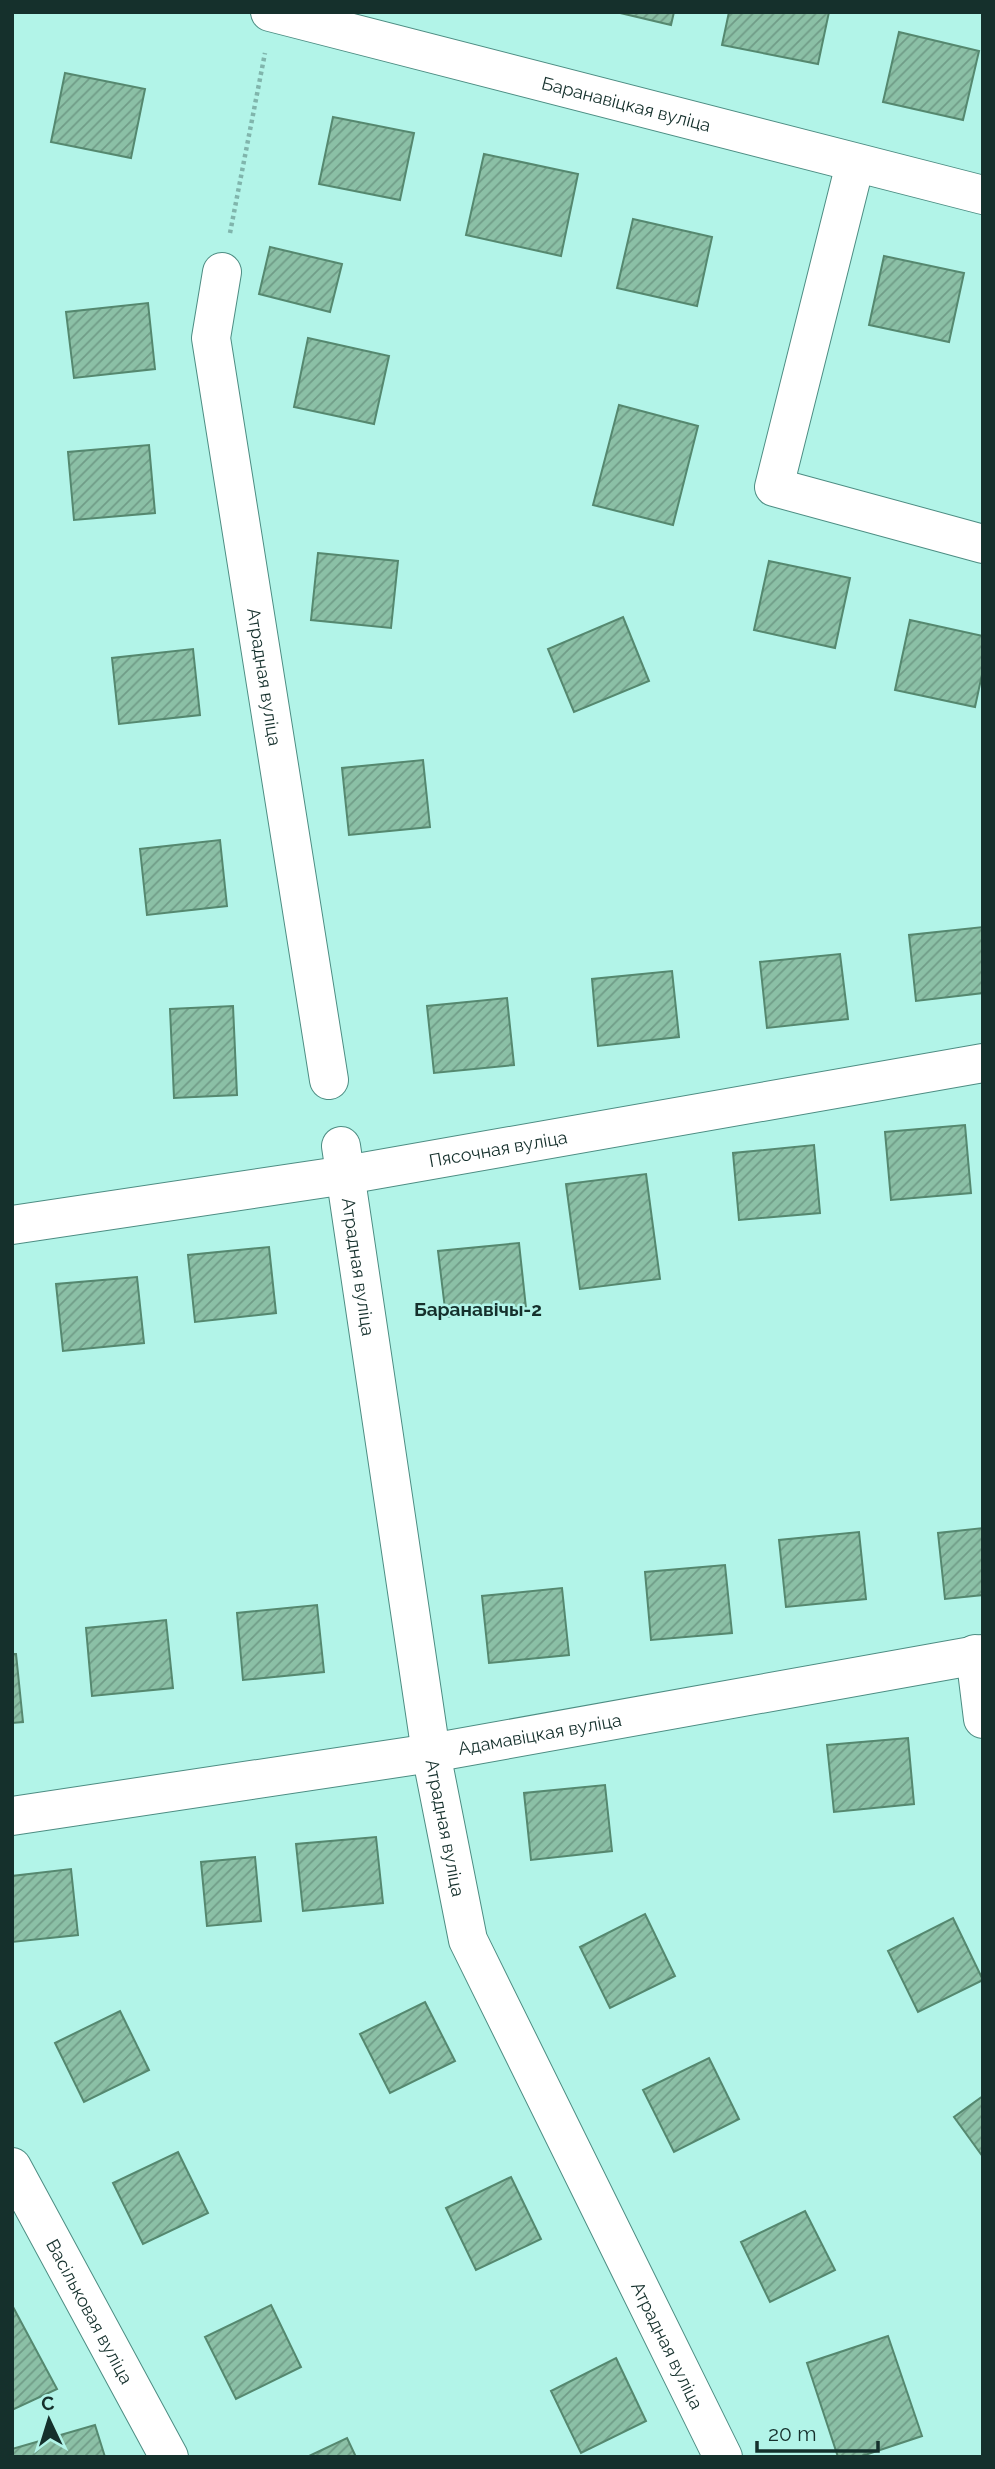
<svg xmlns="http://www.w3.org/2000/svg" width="995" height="2469" font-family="Raleway,sans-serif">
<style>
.building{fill:url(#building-hatch);stroke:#55886f;stroke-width:2}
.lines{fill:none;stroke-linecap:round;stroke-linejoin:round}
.minor-casing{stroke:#4d8d83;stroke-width:40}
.path{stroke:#80b5ac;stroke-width:4.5;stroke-dasharray:3.5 3.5;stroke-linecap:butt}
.minor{stroke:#fff;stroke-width:38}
.labels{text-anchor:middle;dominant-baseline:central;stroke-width:5;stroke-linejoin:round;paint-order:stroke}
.street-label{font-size:18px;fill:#15302c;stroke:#b2f4e8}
.neighbourhood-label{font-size:19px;font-weight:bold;fill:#15302c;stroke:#b2f4e8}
</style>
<defs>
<pattern id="building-hatch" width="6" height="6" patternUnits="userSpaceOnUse" patternTransform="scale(1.75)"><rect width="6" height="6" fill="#8bc0a6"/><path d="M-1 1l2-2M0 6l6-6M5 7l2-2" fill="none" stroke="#709c87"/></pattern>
</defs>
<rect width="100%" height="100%" fill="#b2f4e8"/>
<path class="building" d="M 616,12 L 674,12 L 671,25 Z
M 729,12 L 829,12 L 818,64 L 722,45 Z
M 899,32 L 979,51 L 963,120 L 883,102 Z
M 65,73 L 145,89 L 131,158 L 51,142 Z
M 333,117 L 414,133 L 400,200 L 319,184 Z
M 484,154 L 578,174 L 561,256 L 466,235 Z
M 633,219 L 712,237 L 697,306 L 617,288 Z
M 270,247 L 342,264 L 330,312 L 259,294 Z
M 884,256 L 964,273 L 949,342 L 869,325 Z
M 148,303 L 155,369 L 74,378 L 66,312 Z
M 308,338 L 389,356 L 374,424 L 294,407 Z
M 619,405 L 698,426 L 673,525 L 593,505 Z
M 149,445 L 155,513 L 74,520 L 68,452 Z
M 318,553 L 398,561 L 391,628 L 311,620 Z
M 769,561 L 850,578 L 835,648 L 754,630 Z
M 623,617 L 649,681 L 574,712 L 548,649 Z
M 910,620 L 983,636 L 983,670 L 975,707 L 895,690 Z
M 193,649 L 200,715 L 119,724 L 112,658 Z
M 423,760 L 430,827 L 349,835 L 342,768 Z
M 220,840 L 227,906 L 147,915 L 140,849 Z
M 983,927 L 983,993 L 916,1001 L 909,935 Z
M 840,954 L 848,1019 L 767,1028 L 760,962 Z
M 672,971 L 679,1037 L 598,1046 L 592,979 Z
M 507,998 L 514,1065 L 434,1073 L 427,1006 Z
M 233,1006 L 237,1095 L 174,1098 L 170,1009 Z
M 965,1125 L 971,1193 L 891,1200 L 885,1132 Z
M 814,1145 L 820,1213 L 739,1220 L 733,1153 Z
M 646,1174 L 660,1279 L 580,1289 L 566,1184 Z
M 519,1243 L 526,1308 L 446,1317 L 438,1251 Z
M 269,1247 L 276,1313 L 195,1322 L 188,1255 Z
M 137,1277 L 144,1343 L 63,1351 L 56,1284 Z
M 983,1528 L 983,1595 L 945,1599 L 938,1533 Z
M 859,1532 L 866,1599 L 786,1607 L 779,1540 Z
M 725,1565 L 732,1633 L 651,1640 L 645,1572 Z
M 562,1588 L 569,1655 L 489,1663 L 482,1596 Z
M 317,1605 L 324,1672 L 243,1680 L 237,1613 Z
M 166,1620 L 173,1688 L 92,1696 L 86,1628 Z
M 12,1654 L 16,1654 L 23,1722 L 12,1723 Z
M 908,1738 L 914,1804 L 834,1812 L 827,1745 Z
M 605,1785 L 612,1851 L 531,1860 L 524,1793 Z
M 376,1837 L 383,1903 L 303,1911 L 296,1844 Z
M 255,1857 L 261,1921 L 207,1926 L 201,1862 Z
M 71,1869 L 78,1935 L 12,1942 L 12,1876 Z
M 645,1914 L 675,1976 L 610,2008 L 580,1947 Z
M 953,1918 L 983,1980 L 918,2012 L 888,1951 Z
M 425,2002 L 455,2061 L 390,2093 L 360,2034 Z
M 120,2011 L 149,2070 L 84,2102 L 55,2043 Z
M 709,2058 L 739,2119 L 674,2152 L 643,2090 Z
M 983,2096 L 983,2157 L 954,2117 Z
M 178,2152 L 208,2213 L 143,2244 L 113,2183 Z
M 511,2177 L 541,2239 L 476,2270 L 446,2208 Z
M 805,2211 L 835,2270 L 770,2302 L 741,2242 Z
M 12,2305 L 57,2389 L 12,2410 Z
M 271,2305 L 301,2367 L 236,2399 L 205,2337 Z
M 888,2336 L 922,2436 L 859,2457 L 838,2457 L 807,2363 Z
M 616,2358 L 646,2421 L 581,2453 L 551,2391 Z
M 95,2425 L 105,2457 L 12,2457 L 12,2449 Z
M 347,2438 L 356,2457 L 307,2457 Z"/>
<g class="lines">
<g class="minor-casing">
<g id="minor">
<path id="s1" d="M 270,12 L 983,195"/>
<path d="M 855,164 L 774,487 L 983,544"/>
<path id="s2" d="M 222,272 L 211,338 L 329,1080"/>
<path id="s3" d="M 341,1146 L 431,1753 L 468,1940 L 723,2457"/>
<path id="s4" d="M 12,1225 L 346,1175 L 983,1063"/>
<path d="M 975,1654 L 983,1719"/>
<path id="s5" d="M 12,1816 L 431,1753 L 983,1654"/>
<path id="s6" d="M 12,2167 L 169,2457"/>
</g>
</g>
<path class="path" d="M 230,233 L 265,53"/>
<use href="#minor" class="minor"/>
</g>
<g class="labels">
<g class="street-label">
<text stroke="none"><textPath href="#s1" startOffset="368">Баранавіцкая вуліца</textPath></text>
<text stroke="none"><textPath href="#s2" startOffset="410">Атрадная вуліца</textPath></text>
<text stroke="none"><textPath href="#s4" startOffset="492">Пясочная вуліца</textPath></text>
<text stroke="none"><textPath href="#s3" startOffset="122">Атрадная вуліца</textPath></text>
<text stroke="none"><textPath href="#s5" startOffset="534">Адамавіцкая вуліца</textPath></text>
<text stroke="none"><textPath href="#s3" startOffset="690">Атрадная вуліца</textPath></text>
<text stroke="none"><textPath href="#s6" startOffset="164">Васільковая вуліца</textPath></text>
<text stroke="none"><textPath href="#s3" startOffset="1256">Атрадная вуліца</textPath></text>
</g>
<g class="neighbourhood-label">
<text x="478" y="1309">Баранавічы-2</text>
</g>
</g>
<rect width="995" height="2469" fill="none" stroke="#15302c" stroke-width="28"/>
<g transform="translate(49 2420) rotate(356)" stroke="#b2f4e8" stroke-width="5" paint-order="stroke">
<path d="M0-5L12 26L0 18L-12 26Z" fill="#15302c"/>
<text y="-10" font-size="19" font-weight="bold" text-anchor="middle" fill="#15302c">С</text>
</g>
<path d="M757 2441v10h121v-10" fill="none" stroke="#15302c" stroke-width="3.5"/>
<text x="768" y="2441" font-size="21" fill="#15302c" stroke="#b2f4e8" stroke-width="5" paint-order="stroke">20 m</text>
</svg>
